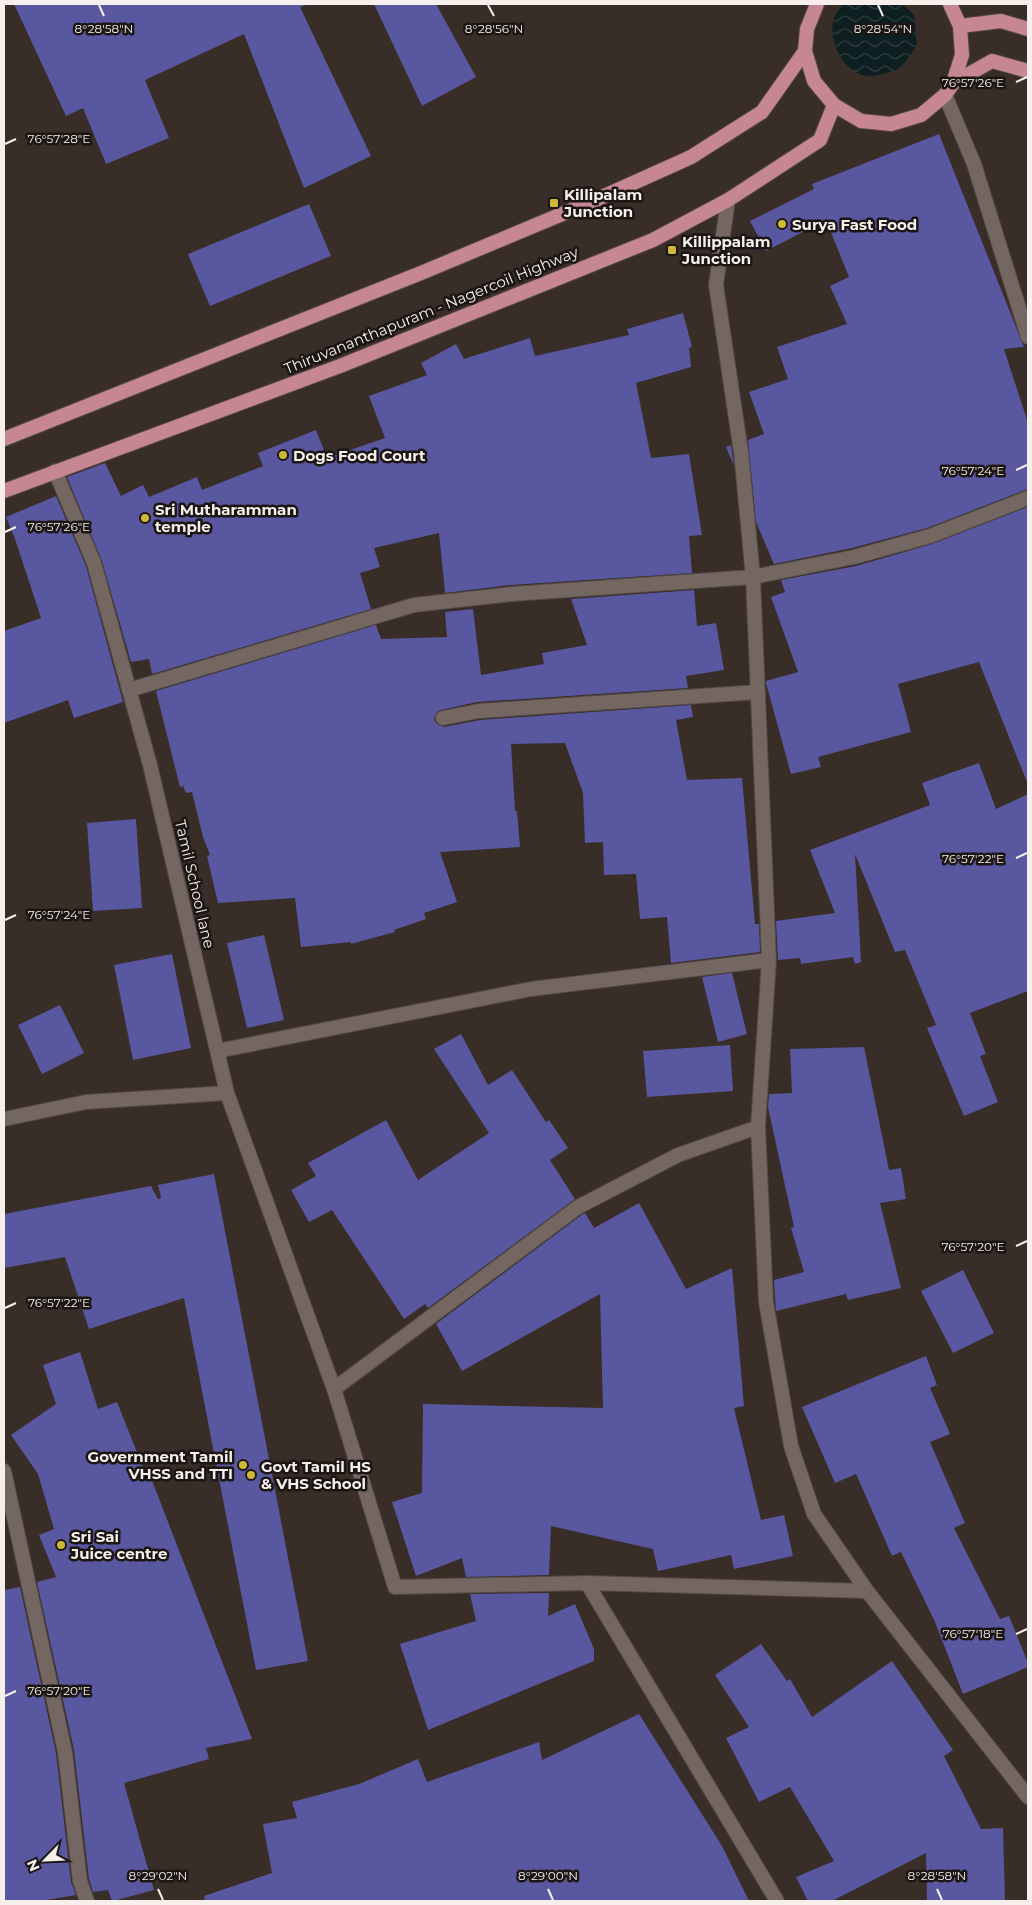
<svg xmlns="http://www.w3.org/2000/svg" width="1032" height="1905" font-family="Montserrat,sans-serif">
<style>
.water{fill:url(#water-waves)}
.building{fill:#5957a0}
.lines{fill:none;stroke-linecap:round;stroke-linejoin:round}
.minor-casing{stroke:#534945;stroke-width:16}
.tertiary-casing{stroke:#534945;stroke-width:16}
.primary-casing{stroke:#534945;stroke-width:16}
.minor{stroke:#746761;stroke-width:14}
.tertiary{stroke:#746761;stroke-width:14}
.primary{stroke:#c68692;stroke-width:14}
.ticks{fill:none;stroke:#f6efeb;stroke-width:2}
.poi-dot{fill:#ceb837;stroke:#1b1614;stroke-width:2}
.labels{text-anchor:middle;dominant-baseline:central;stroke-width:5;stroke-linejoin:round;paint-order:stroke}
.poi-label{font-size:15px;font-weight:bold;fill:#f6efeb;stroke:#1b1614;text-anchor:start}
.street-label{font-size:15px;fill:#f6efeb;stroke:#1b1614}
.ticks-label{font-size:12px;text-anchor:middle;fill:#f6efeb;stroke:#1b1614;stroke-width:5;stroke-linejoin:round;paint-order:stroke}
</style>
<defs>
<pattern id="water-waves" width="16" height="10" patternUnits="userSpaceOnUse" patternTransform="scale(1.25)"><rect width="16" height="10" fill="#0e1f21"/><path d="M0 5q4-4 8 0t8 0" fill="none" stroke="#324041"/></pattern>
</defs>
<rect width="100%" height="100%" fill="#382d27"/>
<path class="water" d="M 845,4 L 902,4 L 914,15 L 917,45 C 912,51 905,65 898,69 C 891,72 878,76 871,76 C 840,77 817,23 845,4 Z"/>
<path class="building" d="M 14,4 L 308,4 L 300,7 L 371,156 L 304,188 L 244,34 L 145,80 L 169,138 L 106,164 L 83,108 L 66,116 Z
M 374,4 L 436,4 L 476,77 L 422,106 Z
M 939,134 L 1024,347 L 1004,349 L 1028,423 L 1028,489 L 927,528 L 852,548 L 774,564 L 756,522 L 748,440 L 764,434 L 749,392 L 788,379 L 777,347 L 847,324 L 830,286 L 849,277 L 826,220 L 766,251 L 750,221 L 814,189 L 812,184 Z
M 309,204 L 331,256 L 210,306 L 188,254 Z
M 683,313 L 692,347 L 689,348 L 691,367 L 636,383 L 651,458 L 689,454 L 702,535 L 689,536 L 692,573 L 511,585 L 445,593 L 439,533 L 374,548 L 380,567 L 360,573 L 371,609 L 152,674 L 149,659 L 131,662 L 102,561 L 67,477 L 105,463 L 121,496 L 143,485 L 149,497 L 197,477 L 202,490 L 263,466 L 258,453 L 316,430 L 327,458 L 385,438 L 369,396 L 427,375 L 421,363 L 456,344 L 464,359 L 530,338 L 535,356 L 629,335 L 627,329 Z
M 731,445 L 732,453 L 734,466 L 726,447 Z
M 56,496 L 86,566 L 123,702 L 74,718 L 68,700 L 4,723 L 4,631 L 41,618 L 15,539 L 6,517 Z
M 1028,507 L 1028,781 L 1027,782 L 979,662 L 898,684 L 911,732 L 818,757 L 821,767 L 791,774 L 766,683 L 766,681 L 798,672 L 771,597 L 785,592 L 781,580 L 856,566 L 932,544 Z
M 694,590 L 697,626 L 716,623 L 724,670 L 686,676 L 688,688 L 477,702 L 441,710 L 437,712 L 434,719 L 437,724 L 444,727 L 480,720 L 691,705 L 693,717 L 676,720 L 687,780 L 742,778 L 755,924 L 759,924 L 760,952 L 671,963 L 667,917 L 640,919 L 636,874 L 604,875 L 603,842 L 585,843 L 583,793 L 565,743 L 511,744 L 515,811 L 517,811 L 520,847 L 440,852 L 457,902 L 424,913 L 426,919 L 394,930 L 395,932 L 351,944 L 351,942 L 301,947 L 295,898 L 218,903 L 207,856 L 210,855 L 203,837 L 192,792 L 186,793 L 183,786 L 180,787 L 156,691 L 376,625 L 381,639 L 447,637 L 445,612 L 473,609 L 481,675 L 544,664 L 542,653 L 587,645 L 571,599 Z
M 979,763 L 996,809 L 1028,794 L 1028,991 L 970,1013 L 986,1054 L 980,1056 L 998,1102 L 964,1116 L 927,1028 L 936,1025 L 905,950 L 895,952 L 855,854 L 861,962 L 855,964 L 853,957 L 801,964 L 800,958 L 778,960 L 776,921 L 835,913 L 810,850 L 930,805 L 922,783 Z
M 136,819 L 142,908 L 93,911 L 87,823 Z
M 264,935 L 284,1020 L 247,1028 L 227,943 Z
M 172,954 L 191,1048 L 133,1060 L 114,965 Z
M 732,973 L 747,1034 L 718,1042 L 702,977 Z
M 60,1005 L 84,1053 L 42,1074 L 18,1025 Z
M 461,1034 L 488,1085 L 512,1070 L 546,1122 L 549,1120 L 568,1148 L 550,1160 L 575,1199 L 428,1308 L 425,1304 L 404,1319 L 332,1210 L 309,1222 L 291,1190 L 316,1176 L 308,1163 L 386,1120 L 418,1180 L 489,1133 L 434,1049 Z
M 730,1045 L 733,1091 L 647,1097 L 643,1051 Z
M 864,1047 L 889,1170 L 901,1168 L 906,1199 L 880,1203 L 901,1288 L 848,1300 L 846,1294 L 776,1311 L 774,1280 L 804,1272 L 791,1228 L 794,1227 L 768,1107 L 769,1094 L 792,1093 L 790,1049 Z
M 214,1174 L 308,1661 L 256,1670 L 184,1298 L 89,1329 L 65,1257 L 4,1268 L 4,1214 L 151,1186 L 158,1199 L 161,1198 L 158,1185 Z
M 639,1203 L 686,1289 L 732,1268 L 744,1406 L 734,1408 L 761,1520 L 784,1515 L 793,1556 L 734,1569 L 731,1555 L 658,1571 L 653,1549 L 551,1526 L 549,1575 L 466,1577 L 462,1558 L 416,1576 L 392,1502 L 422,1493 L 423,1404 L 603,1408 L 600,1294 L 462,1371 L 436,1324 L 583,1214 L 585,1213 L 594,1228 Z
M 963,1270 L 994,1333 L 953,1353 L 921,1291 Z
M 80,1352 L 98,1409 L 117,1402 L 148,1480 L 151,1478 L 252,1739 L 206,1748 L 209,1759 L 124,1783 L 154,1890 L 113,1901 L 112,1901 L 108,1890 L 93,1892 L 89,1879 L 74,1750 L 37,1582 L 56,1577 L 39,1535 L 54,1529 L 38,1474 L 11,1435 L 56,1404 L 43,1365 Z
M 926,1356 L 937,1385 L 930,1388 L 950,1434 L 930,1442 L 965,1523 L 954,1528 L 1000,1619 L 1009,1616 L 1028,1663 L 1028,1667 L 963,1694 L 935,1622 L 901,1552 L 892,1556 L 856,1474 L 835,1483 L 802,1407 Z
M 20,1587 L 56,1753 L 71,1882 L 76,1895 L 40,1901 L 4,1901 L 4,1590 Z
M 549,1593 L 548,1616 L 575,1604 L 594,1649 L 594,1661 L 428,1730 L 400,1644 L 476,1621 L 470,1594 Z
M 761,1644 L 787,1681 L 790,1679 L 812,1717 L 892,1661 L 953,1750 L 944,1756 L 981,1829 L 1003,1828 L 1005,1901 L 927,1901 L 926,1853 L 832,1901 L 808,1901 L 796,1877 L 834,1861 L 790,1787 L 759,1802 L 726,1738 L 749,1727 L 715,1675 Z
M 639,1714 L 722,1846 L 749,1901 L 205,1901 L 204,1896 L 272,1873 L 263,1824 L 297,1818 L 292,1802 L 359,1784 L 418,1759 L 427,1782 L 539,1742 L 542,1760 Z"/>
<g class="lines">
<g class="minor-casing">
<path id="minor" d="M 728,200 L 716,285 L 741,452 L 753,577 L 769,960 L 758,1127 L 766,1302 L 791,1446 L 814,1514 L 867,1591 L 1028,1797
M 129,690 L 414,605 L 512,594 L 753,577 L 854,557 L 930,536 L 1028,498
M 443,718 L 479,711 L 758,692
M 217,1051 L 531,989 L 769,960
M 227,1093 L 334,1389 L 395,1587 L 587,1583 L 867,1591
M 4,1119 L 86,1102 L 227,1093 L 150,765 L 94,563 L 55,471
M 334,1389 L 578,1207 L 678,1155 L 758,1127
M 4,1471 L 65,1752 L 80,1881 L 87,1901
M 587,1583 L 777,1901"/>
</g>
<g class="tertiary-casing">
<path id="tertiary" d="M 945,95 L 974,164 L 1028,337"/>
</g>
<g class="primary-casing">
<path id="primary" d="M 817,4 L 807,29 L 805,51 L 814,81 L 834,105 L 861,121 L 891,124 L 921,115 L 945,95 L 953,83 L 962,55 L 960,26 L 950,4
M 960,26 L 1001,21 L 1028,29
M 953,83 L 992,61 L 1028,71
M 4,439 L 421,273 L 591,202 L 691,157 L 762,112 L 805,51
M 4,491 L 340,366 L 653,240 L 728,200 L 820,140 L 834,105"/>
</g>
<use href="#minor" class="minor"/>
<use href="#tertiary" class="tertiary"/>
<use href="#primary" class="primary"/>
</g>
<path class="ticks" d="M 99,5 L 104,16M 488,5 L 494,16M 878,5 L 883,16M 1016,82 L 1027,77M 5,144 L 16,139M 1016,470 L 1027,465M 5,532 L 16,527M 1016,858 L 1027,853M 5,920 L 16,915M 1016,1246 L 1027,1241M 5,1308 L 16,1303M 1016,1634 L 1027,1629M 5,1696 L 16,1691M 158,1889 L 163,1900M 548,1889 L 553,1900M 937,1889 L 942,1900"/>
<g class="poi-dot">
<rect x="549" y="198" width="10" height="10" rx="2.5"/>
<circle cx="782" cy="224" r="5"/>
<rect x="667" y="245" width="10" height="10" rx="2.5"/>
<circle cx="283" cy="455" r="5"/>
<circle cx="145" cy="518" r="5"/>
<circle cx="243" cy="1465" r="5"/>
<circle cx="251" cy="1475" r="5"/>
<circle cx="61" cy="1545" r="5"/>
</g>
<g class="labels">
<g class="poi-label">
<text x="564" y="194">Killipalam<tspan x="564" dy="17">Junction</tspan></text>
<text x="792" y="224">Surya Fast Food</text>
<text x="682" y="241">Killippalam<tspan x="682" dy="17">Junction</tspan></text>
<text x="293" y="455">Dogs Food Court</text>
<text x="155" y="509">Sri Mutharamman<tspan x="155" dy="17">temple</tspan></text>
<text x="233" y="1456" text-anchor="end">Government Tamil<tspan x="233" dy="17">VHSS and TTI</tspan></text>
<text x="261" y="1466">Govt Tamil HS<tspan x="261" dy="17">&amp; VHS School</tspan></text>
<text x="71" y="1536">Sri Sai<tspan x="71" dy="17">Juice centre</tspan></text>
</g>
<g class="street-label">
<text transform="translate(431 310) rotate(-22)">Thiruvananthapuram - Nagercoil Highway</text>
<text transform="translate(195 884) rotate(77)">Tamil School lane</text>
</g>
</g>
<g class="ticks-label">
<text x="104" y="33">8°28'58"N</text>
<text x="883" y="33">8°28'54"N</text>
<text x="494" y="33">8°28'56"N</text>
<text x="973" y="87">76°57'26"E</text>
<text x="59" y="143">76°57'28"E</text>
<text x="973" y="475">76°57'24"E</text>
<text x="59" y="531">76°57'26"E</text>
<text x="973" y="863">76°57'22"E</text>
<text x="59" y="919">76°57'24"E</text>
<text x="973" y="1251">76°57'20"E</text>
<text x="59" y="1307">76°57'22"E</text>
<text x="973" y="1638">76°57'18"E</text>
<text x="59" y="1695">76°57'20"E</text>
<text x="158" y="1880">8°29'02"N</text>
<text x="548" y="1880">8°29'00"N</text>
<text x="937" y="1880">8°28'58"N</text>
</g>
<rect width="1032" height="1905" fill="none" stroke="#f6efeb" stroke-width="10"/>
<g transform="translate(45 1860) rotate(246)" stroke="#1b1614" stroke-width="4" paint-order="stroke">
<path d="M0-4L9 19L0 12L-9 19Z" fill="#f6efeb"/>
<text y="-8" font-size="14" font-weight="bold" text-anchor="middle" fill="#f6efeb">N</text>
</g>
</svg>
